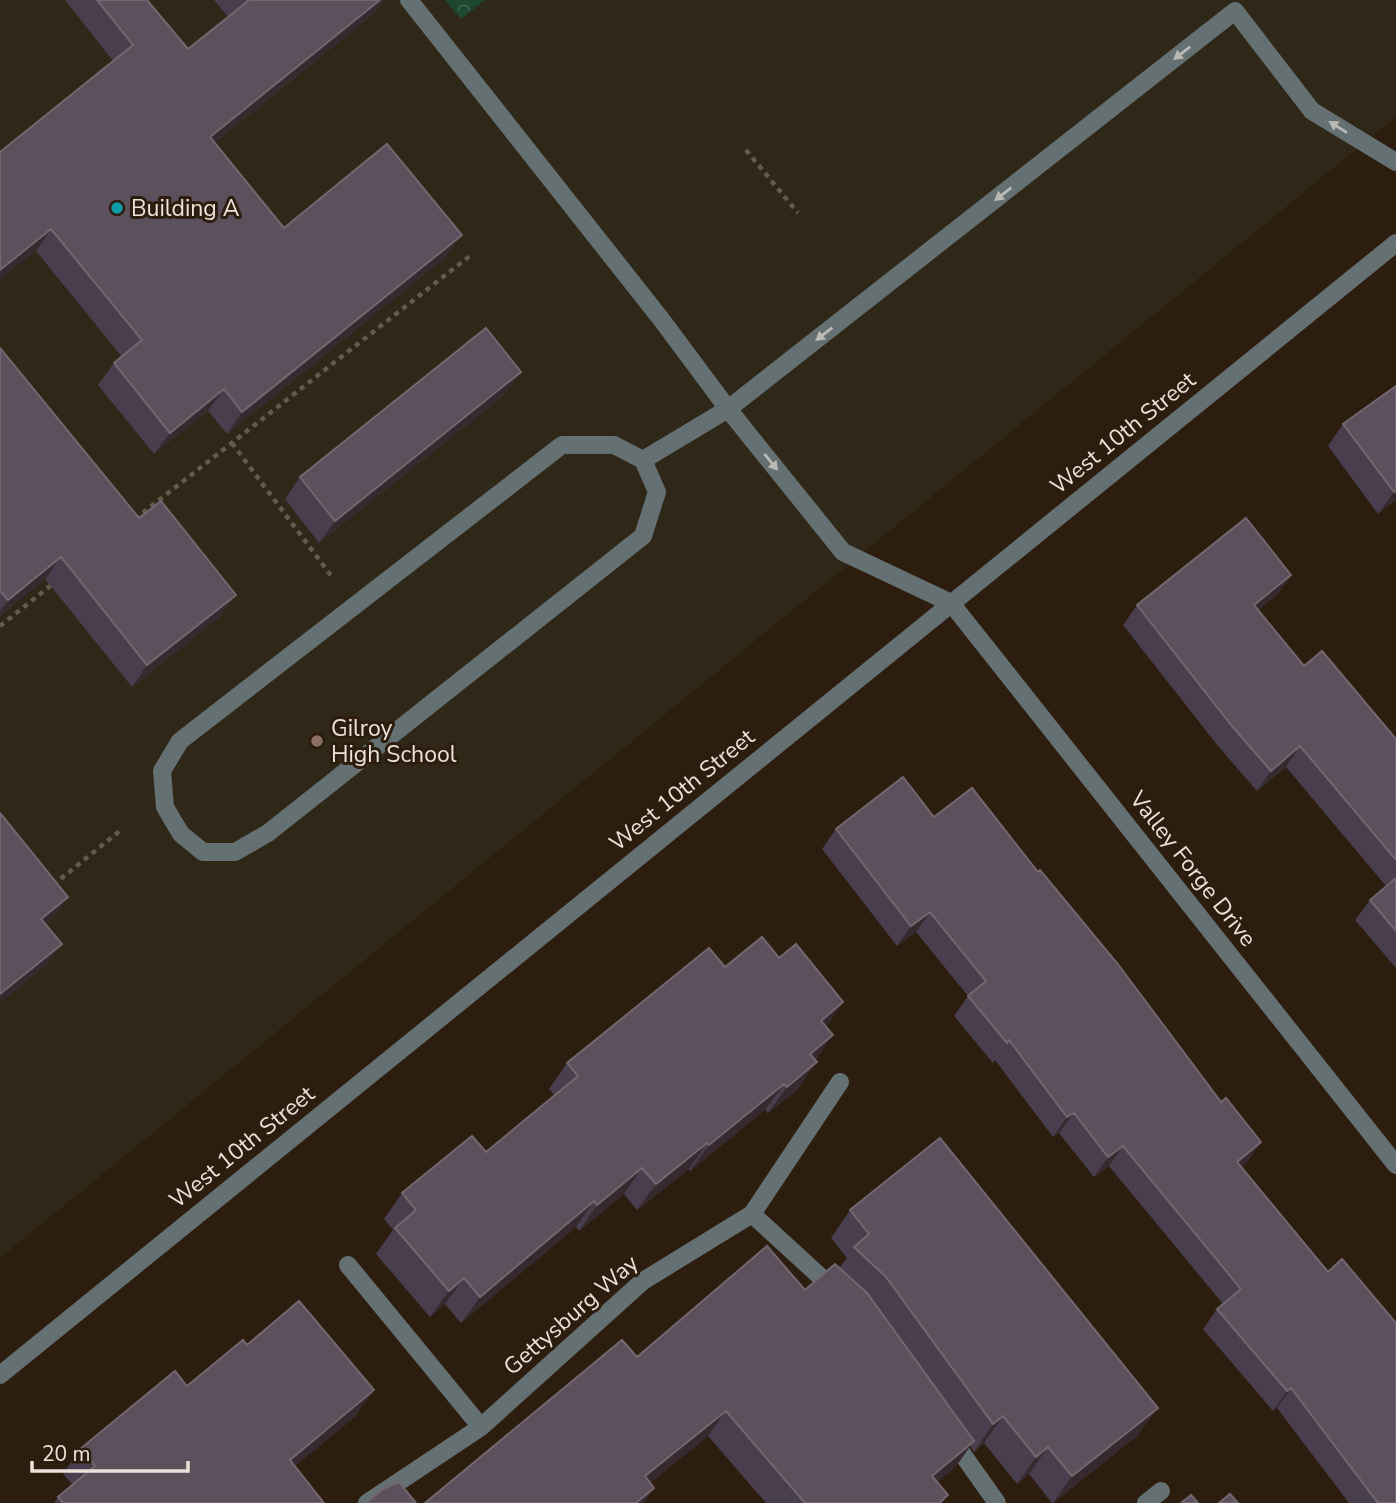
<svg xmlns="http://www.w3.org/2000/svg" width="1396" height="1503" font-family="'Nunito Sans',sans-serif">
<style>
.education{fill:#2f2717}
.park{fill:url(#park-crowns)}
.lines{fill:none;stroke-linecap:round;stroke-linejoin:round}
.path{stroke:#67594d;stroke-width:4.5;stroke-dasharray:5 5;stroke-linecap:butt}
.minor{stroke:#647072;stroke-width:18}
.wall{fill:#493e4d}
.shaded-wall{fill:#362a2e}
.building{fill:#5b505c;stroke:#72676f;stroke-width:2}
.oneway{fill:#bcbab5}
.culture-dot{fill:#0f9aa8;stroke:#2c1d0f;stroke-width:2.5}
.education-dot{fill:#8d6e63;stroke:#2c1d0f;stroke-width:2.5}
.labels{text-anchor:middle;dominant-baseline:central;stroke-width:6;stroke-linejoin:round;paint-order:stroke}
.poi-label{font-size:23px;fill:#ece2d9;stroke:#2c1d0f;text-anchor:start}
.street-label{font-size:23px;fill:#ece2d9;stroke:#2c1d0f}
</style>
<defs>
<pattern id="park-crowns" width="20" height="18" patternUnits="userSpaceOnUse" patternTransform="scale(1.75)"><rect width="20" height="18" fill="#1d4730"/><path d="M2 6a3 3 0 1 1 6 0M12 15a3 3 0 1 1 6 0" fill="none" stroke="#3e614d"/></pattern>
</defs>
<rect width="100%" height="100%" fill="#2c1d0f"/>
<path class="education" d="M 0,0 L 1396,0 L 1396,117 L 0,1258 Z"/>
<path class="park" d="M 445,0 L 485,0 L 461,19 Z"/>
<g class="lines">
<path class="path" d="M 746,150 L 798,213
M 232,443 L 332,577
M 135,519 L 471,255
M 0,626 L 54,583
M 53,885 L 121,830"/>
<path class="minor" d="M 409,0 L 661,319 L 728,409 L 843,552 L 951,603 L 1396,1165
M 562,445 L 614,445 L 643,460 L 657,492 L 643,536 L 268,833 L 235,852 L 203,852 L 181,834 L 165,807 L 162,771 L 180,741 Z
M 643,460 L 728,409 L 1235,11 L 1312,111 L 1396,162
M 752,1214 L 837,1292
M 348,1265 L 481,1427
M 0,1375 L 1396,243
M 951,1438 L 997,1503
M 367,1503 L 481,1427 L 643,1281 L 752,1214 L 840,1082
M 1146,1503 L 1161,1491"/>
</g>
<path class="wall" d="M 65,0 L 147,0 L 188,49 L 228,17 L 214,0 L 384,0 L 375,13 L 214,143 L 284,228 L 446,257 L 227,434 L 208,411 L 154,454 L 98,385 L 114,363 L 122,357 L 36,251 L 113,61 Z
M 0,348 L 220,617 L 132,687 L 45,579 L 0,616 Z
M 1396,386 L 1396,500 L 1378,514 L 1328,446 L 1343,424 Z
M 506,394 L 319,543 L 285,499 L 300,477 Z
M 1291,575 L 1277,595 L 1258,610 L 1304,666 L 1396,739 L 1396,968 L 1355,920 L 1370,900 L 1386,886 L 1286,767 L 1257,791 L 1218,746 L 1123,625 L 1137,605 Z
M 934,817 L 1038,872 L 1221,1102 L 1261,1142 L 1247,1162 L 1242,1166 L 1396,1503 L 1349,1503 L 1277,1408 L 1273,1411 L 1203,1329 L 1217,1309 L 1223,1304 L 1109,1166 L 1094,1177 L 1059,1133 L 1053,1137 L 995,1060 L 993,1063 L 954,1016 L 968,996 L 916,932 L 897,946 L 822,849 L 836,829 Z
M 779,958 L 843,1002 L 826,1027 L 815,1060 L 798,1089 L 768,1113 L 765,1110 L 690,1171 L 689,1169 L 637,1210 L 624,1194 L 579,1231 L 576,1227 L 461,1323 L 445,1304 L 430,1317 L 376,1254 L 393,1230 L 384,1219 L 402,1193 L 486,1152 L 555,1096 L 549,1089 L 567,1063 L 725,967 Z
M 850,1210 L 1138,1435 L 1053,1503 L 1052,1503 L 1029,1474 L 1017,1484 L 984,1443 L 974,1452 L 970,1446 L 956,1466 L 937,1482 L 948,1495 L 942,1503 L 766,1503 L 708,1436 L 650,1483 L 637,1357 L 805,1290 L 839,1268 L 847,1258 L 831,1238 Z
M 247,1345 L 356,1416 L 295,1466 L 324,1503 L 54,1503 L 58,1497 L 73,1485 L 63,1474 L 80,1449 L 187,1386 Z"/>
<path class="shaded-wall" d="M 380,0 L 384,0 L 375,13 L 194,159 L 210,137 Z
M 51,229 L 36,251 L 0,280 L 0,270 Z
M 462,235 L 446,257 L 227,434 L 242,412 Z
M 521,372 L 506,394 L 319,543 L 335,521 Z
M 224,389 L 208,411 L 154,454 L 170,433 Z
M 1396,490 L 1396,500 L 1378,514 L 1394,492 Z
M 61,557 L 45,579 L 0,616 L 0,611 L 8,600 Z
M 1291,575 L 1277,595 L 1239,625 L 1254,605 Z
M 236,595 L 220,617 L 132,687 L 147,665 Z
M 1300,746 L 1286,767 L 1257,791 L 1271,771 Z
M 68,897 L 53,919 L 26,940 L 41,919 Z
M 930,912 L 916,932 L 897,946 L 911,926 Z
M 62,944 L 46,966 L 0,1003 L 0,994 Z
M 843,1002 L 825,1028 L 821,1021 Z
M 833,1035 L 815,1061 L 810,1054 Z
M 817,1062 L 798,1089 L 768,1113 L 787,1087 Z
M 784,1084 L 765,1110 L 690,1171 L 709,1145 Z
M 1074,1113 L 1059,1133 L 1053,1137 L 1067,1117 Z
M 1261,1142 L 1247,1162 L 1223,1182 L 1237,1162 Z
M 707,1143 L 689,1169 L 637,1210 L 656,1184 Z
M 1123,1146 L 1109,1166 L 1094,1177 L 1108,1157 Z
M 642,1168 L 624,1194 L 579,1231 L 597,1205 Z
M 594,1201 L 576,1227 L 461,1323 L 480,1297 Z
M 464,1278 L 445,1304 L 430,1317 L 449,1291 Z
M 1291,1388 L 1277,1408 L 1273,1411 L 1287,1391 Z
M 374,1390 L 356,1416 L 272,1485 L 290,1460 Z
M 1158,1408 L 1138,1435 L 1053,1503 L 1072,1476 Z
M 726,1411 L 708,1436 L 627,1502 L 645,1476 Z
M 1003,1416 L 984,1443 L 974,1452 L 993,1424 Z
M 974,1441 L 956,1466 L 914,1501 L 932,1476 Z
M 1048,1447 L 1029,1474 L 1017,1484 L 1036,1457 Z
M 654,1488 L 644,1503 L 636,1503 Z"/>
<path class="building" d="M 97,0 L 147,0 L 188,49 L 248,1 L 247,0 L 380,0 L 210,137 L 284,228 L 387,144 L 462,235 L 242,412 L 224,389 L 170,433 L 114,363 L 142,340 L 51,229 L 0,270 L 0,152 L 133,45 Z
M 486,328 L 521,372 L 335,521 L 300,477 Z
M 0,348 L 139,518 L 161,501 L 236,595 L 147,665 L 61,557 L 8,600 L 0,591 Z
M 1396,386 L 1396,490 L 1394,492 L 1343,424 Z
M 1246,518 L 1291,575 L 1254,605 L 1304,666 L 1322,651 L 1396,739 L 1396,860 L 1300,746 L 1271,771 L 1232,726 L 1137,605 Z
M 903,777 L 934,817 L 972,788 L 1038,872 L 1040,870 L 1117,963 L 1221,1102 L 1226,1098 L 1261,1142 L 1237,1162 L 1328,1272 L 1342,1259 L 1396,1323 L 1396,1503 L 1378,1503 L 1291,1388 L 1287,1391 L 1217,1309 L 1241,1289 L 1123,1146 L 1108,1157 L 1074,1113 L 1067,1117 L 1009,1040 L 1007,1043 L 968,996 L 986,981 L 930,912 L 911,926 L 836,829 Z
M 0,813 L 68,897 L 41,919 L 62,944 L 0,994 Z
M 1396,878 L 1396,931 L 1370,900 Z
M 762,937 L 779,958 L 796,944 L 843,1002 L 821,1021 L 833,1035 L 810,1054 L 817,1062 L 787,1087 L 784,1084 L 709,1145 L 707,1143 L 656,1184 L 642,1168 L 597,1205 L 594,1201 L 480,1297 L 464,1278 L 449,1291 L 395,1228 L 416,1210 L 402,1193 L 472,1136 L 486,1152 L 578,1076 L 567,1063 L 709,948 L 725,967 Z
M 940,1138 L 1158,1408 L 1072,1476 L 1048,1447 L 1036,1457 L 1003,1416 L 993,1424 L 886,1277 L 854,1247 L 869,1234 L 850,1210 Z
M 767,1246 L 805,1290 L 835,1264 L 867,1293 L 974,1441 L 932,1476 L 948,1495 L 939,1503 L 805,1503 L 726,1411 L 645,1476 L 654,1488 L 636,1503 L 425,1503 L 622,1340 L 637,1357 Z
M 299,1301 L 374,1390 L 290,1460 L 324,1503 L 63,1503 L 58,1497 L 95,1466 L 80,1449 L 175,1371 L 187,1386 L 243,1340 L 247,1345 Z
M 399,1482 L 416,1503 L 366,1503 L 383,1489 Z
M 1230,1494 L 1238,1503 L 1219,1503 Z
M 1191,1495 L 1198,1503 L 1181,1503 Z"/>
<defs><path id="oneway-solid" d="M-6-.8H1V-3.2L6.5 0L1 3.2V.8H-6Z" transform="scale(1.75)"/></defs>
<g class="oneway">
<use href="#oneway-solid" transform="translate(1182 53) rotate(142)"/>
<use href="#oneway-solid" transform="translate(1338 127) rotate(-148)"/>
<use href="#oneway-solid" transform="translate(1003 194) rotate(142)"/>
<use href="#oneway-solid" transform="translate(824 334) rotate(142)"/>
<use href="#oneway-solid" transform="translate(771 462) rotate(51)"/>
</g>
<circle class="culture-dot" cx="117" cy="208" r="7"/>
<circle class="education-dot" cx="317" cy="741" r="7"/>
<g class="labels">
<g class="poi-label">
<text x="131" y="208">Building A</text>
<text x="331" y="728">Gilroy<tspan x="331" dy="26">High School</tspan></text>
</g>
<g class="street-label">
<text transform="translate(1123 433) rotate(-39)">West 10th Street</text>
<text transform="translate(682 790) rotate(-39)">West 10th Street</text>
<text transform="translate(1193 869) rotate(52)">Valley Forge Drive</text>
<text transform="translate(242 1147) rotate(-39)">West 10th Street</text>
<text transform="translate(571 1315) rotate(-41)">Gettysburg Way</text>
</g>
</g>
<path d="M32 1461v10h156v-10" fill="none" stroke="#ece2d9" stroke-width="3.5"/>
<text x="42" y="1461" font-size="21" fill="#ece2d9" stroke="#2c1d0f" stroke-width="5" paint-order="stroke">20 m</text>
</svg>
